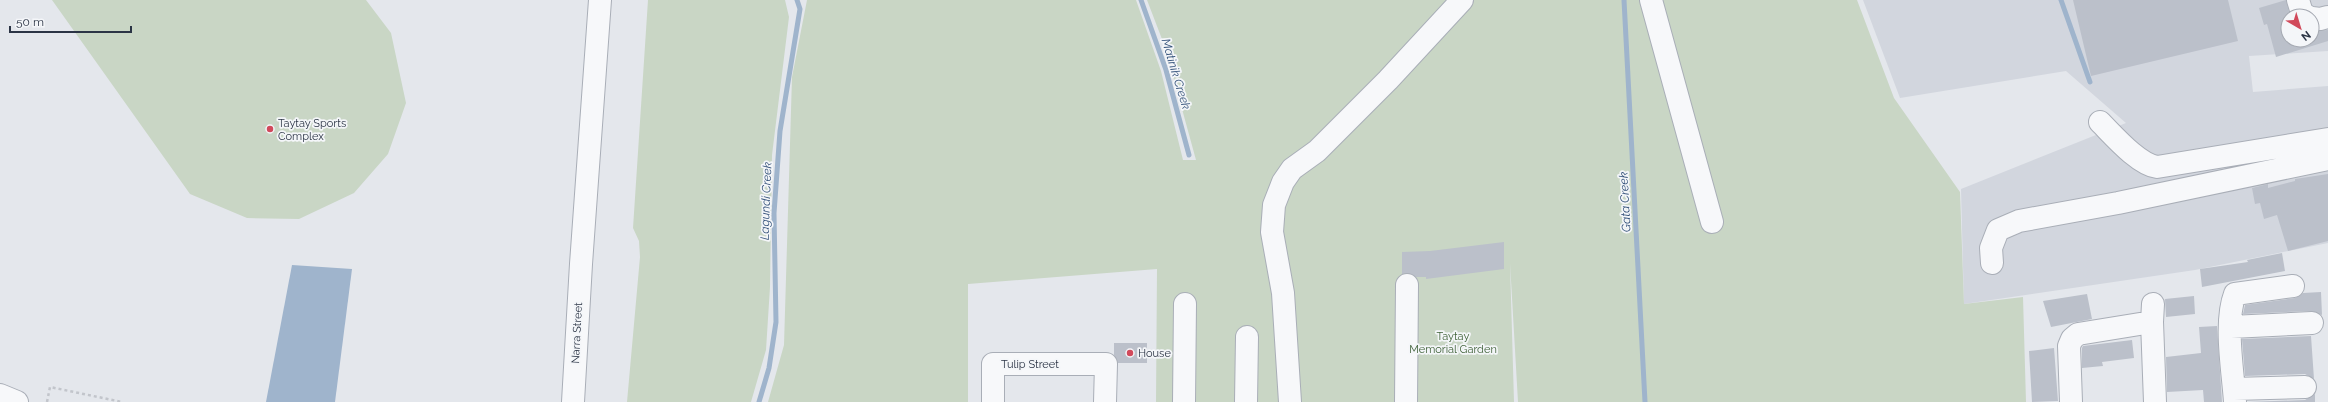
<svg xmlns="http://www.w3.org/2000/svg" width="2328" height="402" font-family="Raleway,sans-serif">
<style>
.built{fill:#d2d6de;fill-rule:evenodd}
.green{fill:#c9d6c5}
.water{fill:#9fb4cc}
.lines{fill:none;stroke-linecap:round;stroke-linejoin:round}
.stream{stroke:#9fb4cc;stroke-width:5}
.building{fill:#bbc0ca}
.minor-casing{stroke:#a9aeb7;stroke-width:24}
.path{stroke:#c2c5cb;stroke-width:2.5;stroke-dasharray:3 3;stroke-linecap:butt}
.minor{stroke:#f7f8fa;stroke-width:22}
.poi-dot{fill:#d1495b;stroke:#f4f6f9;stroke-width:1.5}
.labels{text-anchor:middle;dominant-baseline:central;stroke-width:3.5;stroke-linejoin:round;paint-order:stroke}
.poi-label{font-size:11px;fill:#2b3445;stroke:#f4f6f9;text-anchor:start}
.street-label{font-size:11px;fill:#2b3445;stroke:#f4f6f9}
.park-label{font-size:11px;fill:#3f6138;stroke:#f4f6f9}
.water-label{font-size:12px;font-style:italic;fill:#34527a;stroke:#f4f6f9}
</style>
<rect width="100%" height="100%" fill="#e4e7ec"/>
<path class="built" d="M 1863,0 L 2328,0 L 2328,51 L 2249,56 L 2253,92 L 2328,86 L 2328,243 L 2195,270 L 1964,304 L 1961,189 L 2126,123 L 2066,71 L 1900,98 ZM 2288,16 L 2312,16 L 2312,40 L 2288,40 Z"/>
<path class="green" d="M 52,0 L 366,0 L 391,33 L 406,103 L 388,154 L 354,193 L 299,219 L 247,218 L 190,194 Z
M 648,0 L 785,0 L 789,17 L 772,155 L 770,287 L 766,350 L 751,402 L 627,402 L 640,257 L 639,241 L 633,228 Z
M 807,0 L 1136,0 L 1161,71 L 1183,160 L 1196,160 L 1165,47 L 1147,0 L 1857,0 L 1894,98 L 1960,192 L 1964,304 L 2023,297 L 2026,402 L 1518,402 L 1510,263 L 1514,402 L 1156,402 L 1157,269 L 968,284 L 968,402 L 768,402 L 784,345 L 792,77 Z"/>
<path class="water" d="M 292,265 L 352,269 L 335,402 L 266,402 Z"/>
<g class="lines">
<path class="stream" d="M 1141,0 L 1166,70 L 1189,155
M 1624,0 L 1645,402
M 2061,0 L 2090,82
M 759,402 L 769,368 L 776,322 L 774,213 L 780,131 L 800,9 L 797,0"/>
</g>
<path class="building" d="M 2073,0 L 2228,0 L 2238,41 L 2091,76 Z
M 2286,0 L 2290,16 L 2288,16 L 2288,40 L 2312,40 L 2312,31 L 2328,30 L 2328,41 L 2276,57 L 2267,24 L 2264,25 L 2259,8 Z
M 2328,174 L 2328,241 L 2288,251 L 2277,215 L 2264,219 L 2260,203 L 2255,204 L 2252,188 L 2268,184 L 2268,188 L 2295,181 L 2295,179 Z
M 1504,242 L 1504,269 L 1426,279 L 1426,277 L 1416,277 L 1407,273 L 1402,274 L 1402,252 L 1430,251 Z
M 2282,253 L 2285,271 L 2202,287 L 2200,269 L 2248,262 L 2247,260 Z
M 2321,292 L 2322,315 L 2311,311 L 2243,314 L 2245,305 L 2295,298 L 2303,293 Z
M 2087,294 L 2092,319 L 2051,327 L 2043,301 Z
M 2194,296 L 2195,314 L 2166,317 L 2165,299 Z
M 2217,326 L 2222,402 L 2204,402 L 2203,390 L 2167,392 L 2166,357 L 2201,353 L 2199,327 Z
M 2311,336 L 2314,379 L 2305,374 L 2245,376 L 2242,339 Z
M 2132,340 L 2134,358 L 2102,362 L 2103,366 L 2082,368 L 2082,348 L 2083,346 Z
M 1114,343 L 1147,343 L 1147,363 L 1118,363 L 1114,355 Z
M 2054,348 L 2058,401 L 2032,402 L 2029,351 Z
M 2315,394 L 2315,402 L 2247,402 L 2305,400 Z"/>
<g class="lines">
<g class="minor-casing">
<path id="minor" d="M 1651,0 L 1712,222
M 2298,0 L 2302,13 L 2307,16
M 2312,18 L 2320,19 L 2328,17
M 2100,122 C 2114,136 2138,164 2157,167 L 2328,139
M 1992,263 L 1991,248 L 1998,230 L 2019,221 L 2118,203 L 2328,159
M 2153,304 L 2152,322 L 2155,402
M 2231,327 L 2312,323
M 2234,389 L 2305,387
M 0,395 L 17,402
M 573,402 L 581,264 L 600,0
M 993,402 L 993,364 L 1106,364 L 1105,402
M 1184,402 L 1185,304
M 1246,402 L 1247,337
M 1290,402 L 1283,293 L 1272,232 L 1274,205 L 1283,182 L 1292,169 L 1317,151 L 1388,80 L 1462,0
M 1406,402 L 1407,285
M 2071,402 L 2069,346 L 2072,339 L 2078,334 L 2152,322
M 2235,402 C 2233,371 2224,323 2235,294 L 2293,286"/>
</g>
<path class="path" d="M 47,402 L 50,387 L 122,402"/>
<use href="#minor" class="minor"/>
</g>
<g class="poi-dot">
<circle cx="270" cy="129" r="4"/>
<circle cx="1130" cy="353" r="4"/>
</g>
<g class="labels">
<g class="poi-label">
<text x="278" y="123">Taytay Sports<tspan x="278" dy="13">Complex</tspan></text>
<text x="1138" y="353">House</text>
</g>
<g class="street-label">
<text transform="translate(577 333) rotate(-87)">Narra Street</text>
<text x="1030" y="364">Tulip Street</text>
</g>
<g class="park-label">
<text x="1453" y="336">Taytay<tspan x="1453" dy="13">Memorial Garden</tspan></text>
</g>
<g class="water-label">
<text transform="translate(1176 74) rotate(73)">Matinik Creek</text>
<text transform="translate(766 201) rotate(-88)">Lagundi Creek</text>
<text transform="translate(1625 202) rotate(-93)">Gata Creek</text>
</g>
</g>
<g transform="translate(2300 28) rotate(142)"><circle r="19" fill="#f4f6f9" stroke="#a4a8b1"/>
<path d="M0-3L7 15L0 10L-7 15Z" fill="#d1495b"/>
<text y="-6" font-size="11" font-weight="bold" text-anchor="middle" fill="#2b3445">N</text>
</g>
<path d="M10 26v6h121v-6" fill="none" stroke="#2b3445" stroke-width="2"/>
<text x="16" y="26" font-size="12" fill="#2b3445" stroke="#f4f6f9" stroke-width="3" paint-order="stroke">50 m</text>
</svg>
